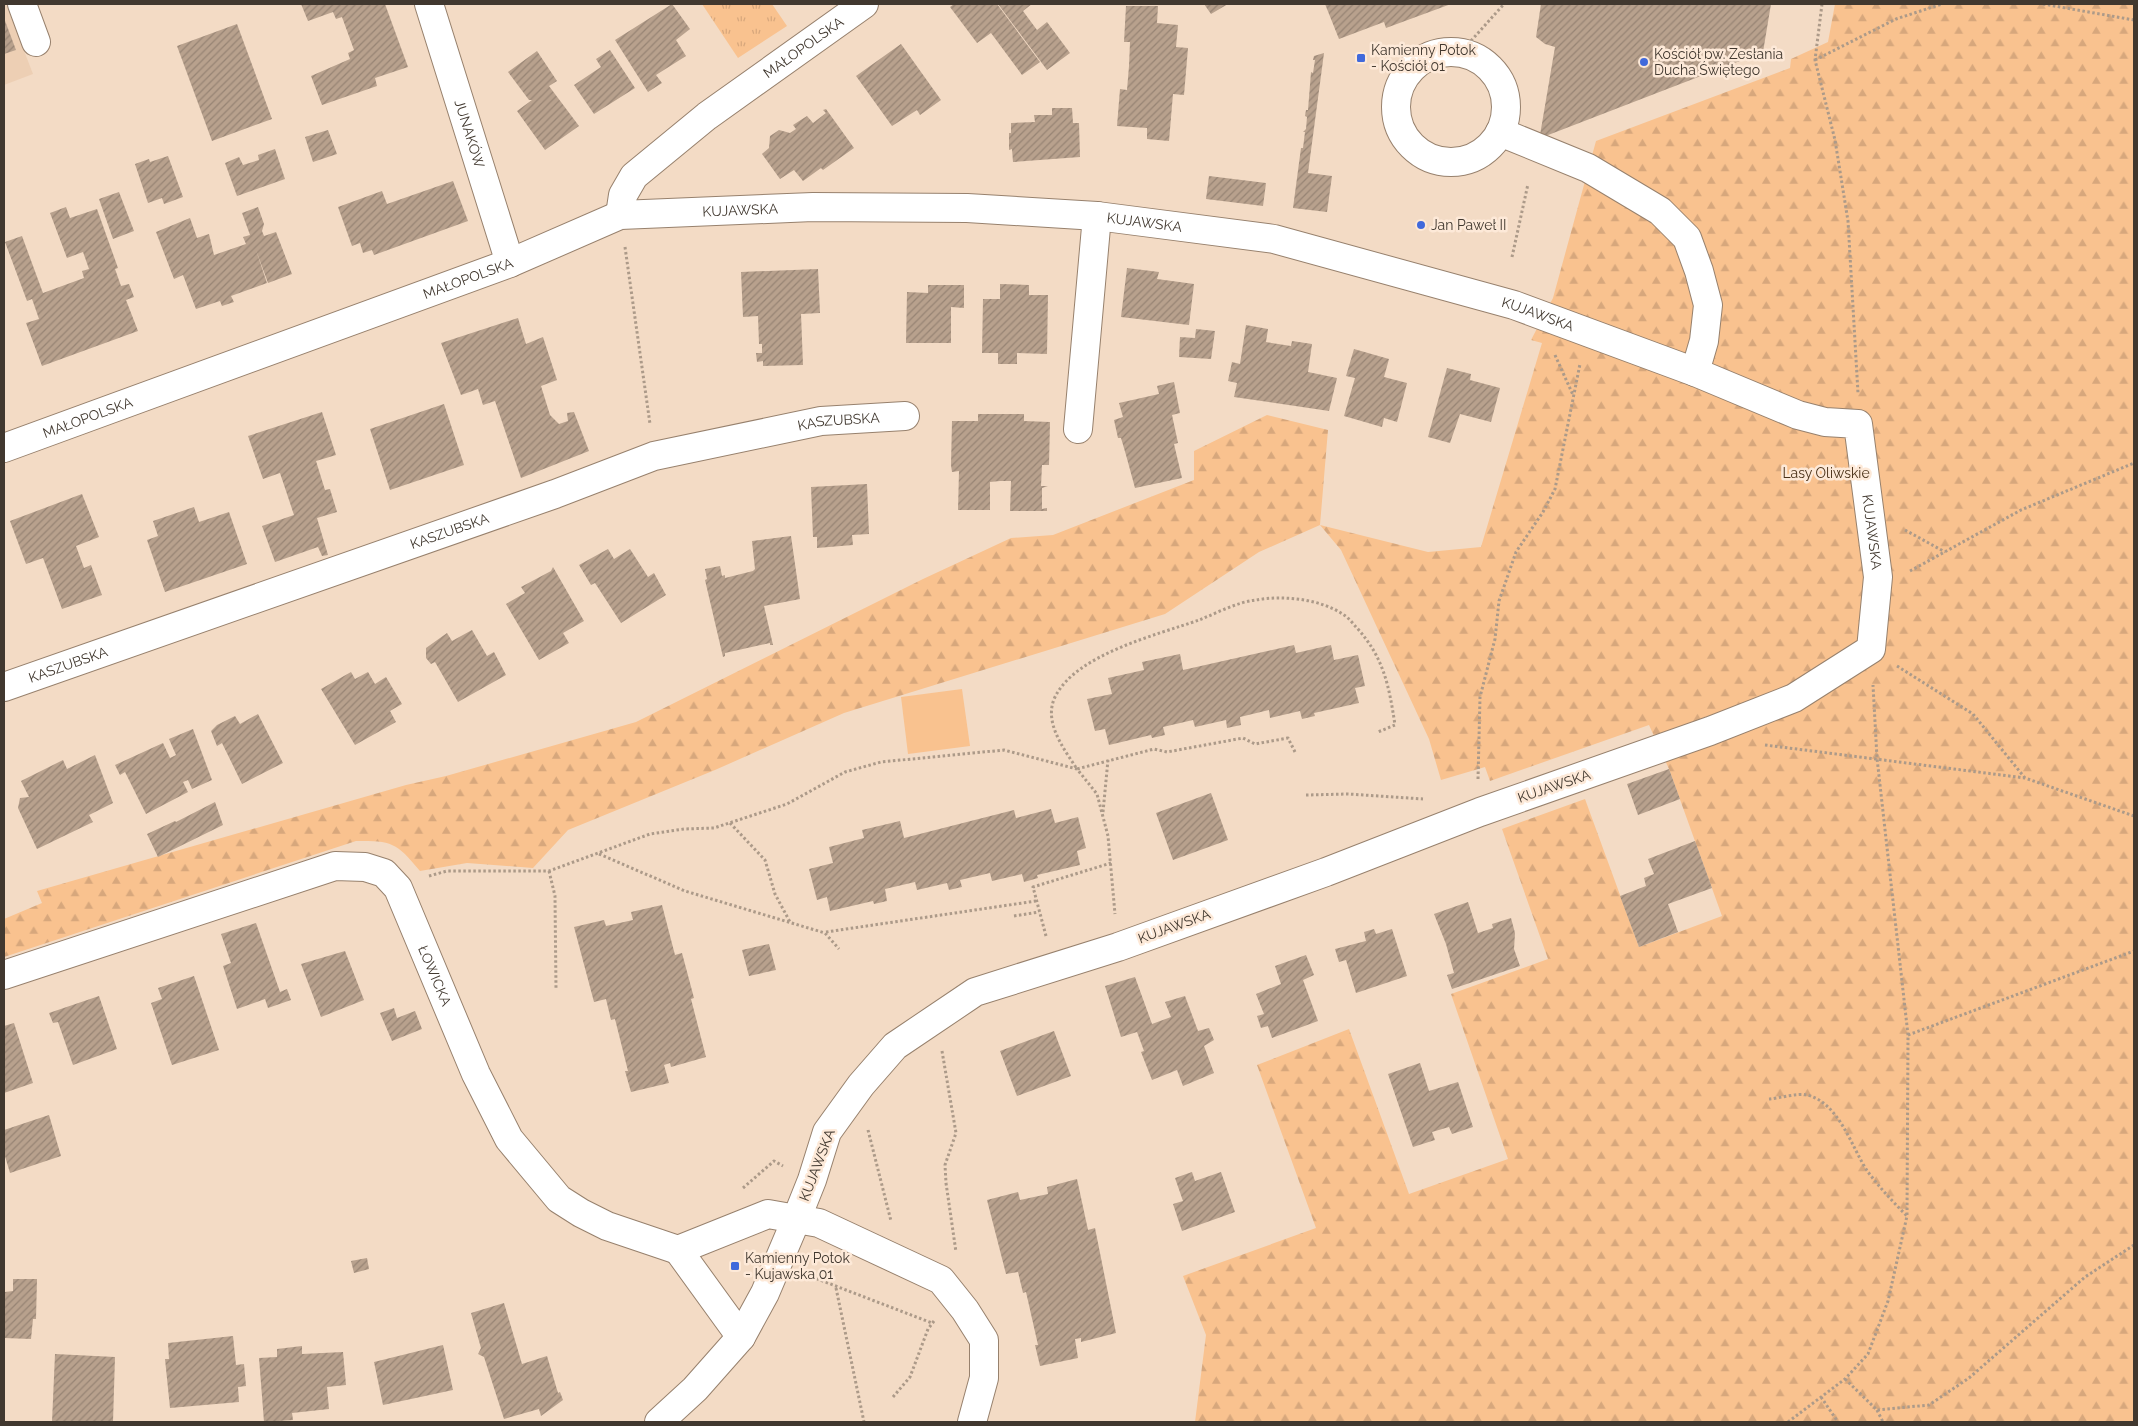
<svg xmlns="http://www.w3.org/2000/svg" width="2138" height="1426" font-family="Raleway,sans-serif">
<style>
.built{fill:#edcfb4}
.grass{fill:url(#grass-tufts)}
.forest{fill:url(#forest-firs)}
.park{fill:#f9c28f}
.building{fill:url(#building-hatch)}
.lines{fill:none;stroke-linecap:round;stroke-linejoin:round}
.minor-casing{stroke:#97816d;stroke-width:30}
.path{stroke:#ac9a89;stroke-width:3;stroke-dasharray:2.5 2.5;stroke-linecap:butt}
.minor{stroke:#fff;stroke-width:28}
.poi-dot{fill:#4069db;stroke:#fde9d8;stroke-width:2}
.labels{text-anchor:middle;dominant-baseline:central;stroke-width:5;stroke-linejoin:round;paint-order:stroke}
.street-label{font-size:14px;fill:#41382f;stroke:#fde9d8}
.poi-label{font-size:14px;fill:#41382f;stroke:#fde9d8;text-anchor:start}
.park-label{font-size:14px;fill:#4a3118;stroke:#fde9d8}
</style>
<defs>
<pattern id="grass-tufts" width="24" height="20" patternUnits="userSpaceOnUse" patternTransform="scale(1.25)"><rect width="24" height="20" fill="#f9c28f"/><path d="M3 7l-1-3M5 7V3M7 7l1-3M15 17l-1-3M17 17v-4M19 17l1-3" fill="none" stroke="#d7a77c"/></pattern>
<pattern id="forest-firs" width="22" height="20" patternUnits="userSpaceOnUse" patternTransform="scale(1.25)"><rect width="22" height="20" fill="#f9c28f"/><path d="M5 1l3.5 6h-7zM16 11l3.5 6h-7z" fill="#d7a77c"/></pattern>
<pattern id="building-hatch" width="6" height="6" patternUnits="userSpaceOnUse" patternTransform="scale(1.25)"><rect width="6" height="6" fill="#b8a18d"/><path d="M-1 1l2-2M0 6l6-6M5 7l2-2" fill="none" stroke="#978474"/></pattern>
</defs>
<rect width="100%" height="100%" fill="#f3dbc5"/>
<path class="built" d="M 4,4 L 6,4 L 33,74 L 4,85 Z"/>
<path class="grass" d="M 702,4 L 772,4 L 787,26 L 738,58 Z"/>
<path class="forest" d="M 1835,4 L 2134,4 L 2134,1422 L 1195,1422 L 1206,1335 L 1183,1276 L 1316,1228 L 1257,1065 L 1349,1029 L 1409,1194 L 1508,1159 L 1451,994 L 1548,959 L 1502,829 L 1585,799 L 1639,947 L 1722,916 L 1669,769 L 1649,725 L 1490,781 L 1485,767 L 1441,780 L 1429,739 L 1341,550 L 1320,525 L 1259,552 L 1165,614 L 844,713 L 715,770 L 568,830 L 533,868 L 467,863 L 420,871 C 396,842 392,841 356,841 L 4,957 L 4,919 L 42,903 L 37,891 L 406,785 L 446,776 L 636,722 L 923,579 L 1011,538 L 1053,535 L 1194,480 L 1194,451 L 1267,415 L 1328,430 L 1320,525 L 1428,552 L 1481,547 L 1542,343 L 1531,340 L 1553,298 L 1596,141 L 1790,68 L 1791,59 L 1828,42 Z"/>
<path class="park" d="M 962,689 L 970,746 L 908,754 L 901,697 Z"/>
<path class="building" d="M 301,4 L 385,4 L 408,67 L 375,78 L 377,86 L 322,105 L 311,76 L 350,59 L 348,53 L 354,50 L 342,17 L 336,19 L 333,12 L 308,21 Z
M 672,4 L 690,29 L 676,40 L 686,56 L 656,75 L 662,83 L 648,92 L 615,40 Z
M 954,4 L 997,4 L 1040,62 L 1022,75 L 991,33 L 977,43 L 950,7 Z
M 998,4 L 1032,4 L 1023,11 L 1037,30 L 1047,22 L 1070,53 L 1047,70 Z
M 1204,4 L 1228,4 L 1211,14 Z
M 1325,4 L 1451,4 L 1386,28 L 1384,22 L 1339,39 Z
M 1541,4 L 1771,4 L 1763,52 L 1543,137 L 1540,135 L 1555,47 L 1545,44 L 1536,37 Z
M 1126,6 L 1158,6 L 1157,23 L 1178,25 L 1176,47 L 1188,48 L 1184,95 L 1173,94 L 1169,141 L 1147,139 L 1147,128 L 1117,126 L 1120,89 L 1127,90 L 1129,66 L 1130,42 L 1124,42 Z
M 4,18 L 16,50 L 4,54 Z
M 237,24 L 272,119 L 212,141 L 177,46 Z
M 901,44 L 941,100 L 920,115 L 917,110 L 892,126 L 856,76 Z
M 610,50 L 635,88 L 594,114 L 574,85 L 601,67 L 596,59 Z
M 537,51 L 557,81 L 549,86 L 579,126 L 545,150 L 517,111 L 532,100 L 529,100 L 508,72 Z
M 1324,53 L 1308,173 L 1332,176 L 1327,212 L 1293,208 L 1301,148 L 1303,148 L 1305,132 L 1303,132 L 1306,129 L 1307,117 L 1305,116 L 1306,110 L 1308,110 L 1311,72 L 1313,73 L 1315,60 L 1313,60 L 1314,56 Z
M 1052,108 L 1072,108 L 1073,123 L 1079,123 L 1080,157 L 1013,162 L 1012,149 L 1009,150 L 1009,133 L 1011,133 L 1011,123 L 1035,122 L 1034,115 L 1052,115 Z
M 826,109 L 854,148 L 823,170 L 821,168 L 803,181 L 794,170 L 780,179 L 762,154 L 769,148 L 770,136 L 779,130 L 790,133 L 796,129 L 793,125 L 807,116 L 813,123 L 826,113 L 823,110 Z
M 328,130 L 337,154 L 313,162 L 305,137 Z
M 275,149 L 285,179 L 237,196 L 225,163 L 239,157 L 243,165 L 259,160 L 258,155 Z
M 168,156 L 183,197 L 164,204 L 162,198 L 148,203 L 135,164 L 149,159 L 150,162 Z
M 1209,176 L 1266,183 L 1263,206 L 1206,199 Z
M 453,181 L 468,221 L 374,255 L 372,250 L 363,253 L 360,243 L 352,246 L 338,207 L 382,191 L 387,204 Z
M 119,192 L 134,231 L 113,239 L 99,199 Z
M 66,207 L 70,218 L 97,209 L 118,268 L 115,269 L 121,286 L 129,284 L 134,297 L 126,300 L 138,331 L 42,366 L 26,323 L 39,319 L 32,299 L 27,301 L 5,242 L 22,236 L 43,293 L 84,278 L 82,271 L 89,269 L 83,252 L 67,258 L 50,213 Z
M 258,207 L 264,224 L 262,231 L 264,236 L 276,232 L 292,274 L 268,283 L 256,250 L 267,283 L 231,296 L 234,302 L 222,306 L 220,301 L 196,309 L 183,275 L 174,279 L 156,232 L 190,218 L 197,238 L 209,234 L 214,255 L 246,244 L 243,237 L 250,235 L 242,213 Z
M 1127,268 L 1159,272 L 1157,279 L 1194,284 L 1189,325 L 1121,317 Z
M 818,269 L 820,313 L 801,314 L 803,365 L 763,366 L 763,361 L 757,362 L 756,353 L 762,353 L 762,344 L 759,344 L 758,316 L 743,317 L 741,272 Z
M 1000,284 L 1029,285 L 1029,295 L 1048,295 L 1047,354 L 1017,353 L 1017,364 L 998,364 L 998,353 L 982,353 L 983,299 L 1000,299 Z
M 928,285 L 964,285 L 964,308 L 951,307 L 951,343 L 906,343 L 907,292 L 928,293 Z
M 518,318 L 526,344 L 543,337 L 557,380 L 541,386 L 550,415 L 559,424 L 568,421 L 567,413 L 574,412 L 589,451 L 521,478 L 495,401 L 483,405 L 478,389 L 461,395 L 441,343 Z
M 1246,325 L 1268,329 L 1266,342 L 1291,346 L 1292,341 L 1312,344 L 1308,372 L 1337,378 L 1329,411 L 1234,397 L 1237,383 L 1228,381 L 1232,362 L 1240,364 Z
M 1196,329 L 1215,331 L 1211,359 L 1179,357 L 1180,337 L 1195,338 Z
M 1354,349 L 1389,359 L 1384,377 L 1407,383 L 1397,422 L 1384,418 L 1382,427 L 1344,416 L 1355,378 L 1346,376 Z
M 1447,368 L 1471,374 L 1470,380 L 1500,388 L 1491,422 L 1460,414 L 1450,443 L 1428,437 Z
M 1174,382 L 1180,413 L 1172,415 L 1178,443 L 1174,444 L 1182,478 L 1135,488 L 1126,455 L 1121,438 L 1118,438 L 1114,420 L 1123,417 L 1119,403 L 1159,394 L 1157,386 Z
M 444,404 L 464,465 L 390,490 L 370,429 Z
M 322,412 L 336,455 L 316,461 L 325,490 L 330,489 L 337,512 L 317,518 L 328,555 L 322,556 L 318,547 L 275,562 L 262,526 L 294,515 L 280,473 L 263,479 L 248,436 Z
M 978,414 L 1024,414 L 1024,421 L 1050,422 L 1049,465 L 1042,465 L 1041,486 L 1048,486 L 1042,488 L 1042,509 L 1047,508 L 1047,511 L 1010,511 L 1011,481 L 1000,481 L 990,482 L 990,510 L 958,510 L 959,471 L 952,472 L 951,465 L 952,421 L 978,421 Z
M 867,484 L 869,534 L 852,535 L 853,545 L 817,548 L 817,537 L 813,537 L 811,487 Z
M 82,494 L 99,537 L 76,546 L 84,568 L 91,565 L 102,595 L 62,609 L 43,558 L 26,564 L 10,521 Z
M 194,507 L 199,522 L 229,512 L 247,564 L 165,592 L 147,540 L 158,536 L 153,521 Z
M 791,536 L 800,599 L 764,606 L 773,645 L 770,645 L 770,643 L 725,653 L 725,656 L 723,657 L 705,580 L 707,579 L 705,569 L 720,566 L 722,576 L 725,575 L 725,578 L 753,571 L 755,569 L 752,541 Z
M 608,549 L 614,559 L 630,549 L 648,577 L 654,573 L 666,595 L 621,623 L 595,583 L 591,585 L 579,565 Z
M 553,567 L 584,621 L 563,633 L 569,643 L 539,660 L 506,604 L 525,593 L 521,587 L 551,571 Z
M 472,630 L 487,656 L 494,652 L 506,675 L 458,702 L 435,662 L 431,664 L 426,658 L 426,648 L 447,633 L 452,641 Z
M 1294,645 L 1296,653 L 1331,645 L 1334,660 L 1358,655 L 1365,686 L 1355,688 L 1359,703 L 1314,713 L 1315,716 L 1302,719 L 1300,711 L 1270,718 L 1269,710 L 1240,717 L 1241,725 L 1227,728 L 1226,720 L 1195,727 L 1193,720 L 1163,727 L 1165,735 L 1152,738 L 1151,735 L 1109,745 L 1105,729 L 1095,731 L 1087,699 L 1112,694 L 1108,678 L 1144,670 L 1142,662 L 1180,654 L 1183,670 Z
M 351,672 L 355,679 L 368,672 L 375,684 L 386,677 L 402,704 L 390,711 L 396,722 L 355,745 L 321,689 Z
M 258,714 L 283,763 L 242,784 L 222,743 L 217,746 L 211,731 L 217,725 L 235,716 L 240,724 Z
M 193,729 L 212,780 L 192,789 L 188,780 L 183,782 L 188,792 L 146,814 L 125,772 L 120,775 L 115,765 L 163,743 L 170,758 L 176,755 L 169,739 Z
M 95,755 L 113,803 L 89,815 L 93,822 L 37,849 L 18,808 L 20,798 L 29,797 L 21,781 L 63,760 L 67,769 Z
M 1669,769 L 1680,799 L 1638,815 L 1627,784 Z
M 1211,793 L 1228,840 L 1173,860 L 1156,813 Z
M 215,802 L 223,825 L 158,857 L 147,834 L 175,821 L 176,822 Z
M 1051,809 L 1055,823 L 1078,817 L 1086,848 L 1077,851 L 1080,865 L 1037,875 L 1038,878 L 1024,882 L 1022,874 L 992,881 L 990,873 L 960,880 L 962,887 L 949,890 L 947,883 L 917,890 L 915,882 L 885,889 L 887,901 L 874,904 L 873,901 L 830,911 L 827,897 L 817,900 L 809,869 L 833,863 L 829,847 L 864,838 L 862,830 L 900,821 L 904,838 L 1014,810 L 1016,818 Z
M 1695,841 L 1712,888 L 1668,904 L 1678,932 L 1639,947 L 1620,896 L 1646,886 L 1644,878 L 1654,874 L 1648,859 Z
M 1468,902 L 1478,933 L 1493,928 L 1492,924 L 1511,918 L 1515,933 L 1514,949 L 1520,966 L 1452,989 L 1447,975 L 1454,973 L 1446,944 L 1434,914 Z
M 662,905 L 675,955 L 682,953 L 694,998 L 691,999 L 706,1057 L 671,1067 L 670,1063 L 664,1065 L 669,1083 L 631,1092 L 625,1071 L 628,1071 L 615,1019 L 611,1020 L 606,999 L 594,1002 L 574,927 L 604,920 L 606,926 L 633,920 L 631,912 Z
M 256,923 L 280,992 L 287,989 L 291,1000 L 268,1008 L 265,999 L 237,1009 L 223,966 L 231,963 L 221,934 Z
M 1374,929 L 1376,934 L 1392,929 L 1407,976 L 1356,993 L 1346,960 L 1339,962 L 1335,949 L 1366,941 L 1364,932 Z
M 769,944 L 776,970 L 749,976 L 742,950 Z
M 345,951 L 364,1000 L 321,1017 L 301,964 Z
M 1306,955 L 1314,975 L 1303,980 L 1318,1021 L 1272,1038 L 1268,1026 L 1261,1028 L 1257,1016 L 1264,1014 L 1256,994 L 1281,984 L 1275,966 Z
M 194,976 L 219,1050 L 172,1065 L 151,1003 L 162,999 L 158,988 Z
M 1135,977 L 1152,1024 L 1171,1017 L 1165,1002 L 1185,996 L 1198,1031 L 1209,1028 L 1214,1040 L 1204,1046 L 1214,1073 L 1183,1086 L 1177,1070 L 1152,1080 L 1141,1052 L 1144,1051 L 1137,1032 L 1121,1037 L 1105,986 Z
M 99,996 L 117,1049 L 73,1065 L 58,1022 L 53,1023 L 49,1013 Z
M 394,1008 L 397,1018 L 415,1011 L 422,1029 L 392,1041 L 380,1013 Z
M 14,1023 L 33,1083 L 4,1093 L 4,1026 Z
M 1054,1031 L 1071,1076 L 1017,1096 L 1000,1051 Z
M 1420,1063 L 1429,1091 L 1458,1082 L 1473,1127 L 1452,1134 L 1449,1127 L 1432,1132 L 1435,1140 L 1413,1147 L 1388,1074 Z
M 49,1115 L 61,1156 L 10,1173 L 4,1153 L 4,1130 Z
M 1192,1172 L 1195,1181 L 1221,1172 L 1235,1212 L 1182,1231 L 1173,1204 L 1183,1201 L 1175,1178 Z
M 1077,1179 L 1088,1230 L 1095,1228 L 1116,1333 L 1081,1342 L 1081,1338 L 1075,1339 L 1078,1358 L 1040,1366 L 1035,1345 L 1038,1345 L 1026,1292 L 1023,1293 L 1018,1272 L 1006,1274 L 987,1200 L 1018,1192 L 1020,1200 L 1048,1194 L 1047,1187 Z
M 367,1258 L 369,1269 L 354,1273 L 351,1261 Z
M 13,1279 L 37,1279 L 36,1319 L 33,1319 L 31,1339 L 4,1338 L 5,1292 L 13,1291 Z
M 504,1303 L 522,1364 L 547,1356 L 558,1393 L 560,1392 L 563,1400 L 541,1416 L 539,1409 L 504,1419 L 484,1357 L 478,1354 L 481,1348 L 471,1313 Z
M 233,1336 L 236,1365 L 244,1364 L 246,1386 L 238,1387 L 239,1402 L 170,1408 L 165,1359 L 169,1359 L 168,1343 Z
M 443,1345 L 453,1390 L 383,1405 L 374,1362 Z
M 302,1346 L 302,1354 L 343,1352 L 346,1385 L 327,1387 L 329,1409 L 292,1413 L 293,1420 L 264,1422 L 259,1358 L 277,1357 L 277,1349 Z
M 55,1354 L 115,1357 L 113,1422 L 52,1422 Z"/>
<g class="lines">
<g class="minor-casing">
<g id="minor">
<path d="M 22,4 L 36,42"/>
<path id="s1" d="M 429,4 L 510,263"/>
<circle cx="1451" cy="107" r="55"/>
<path d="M 1500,132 L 1588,168 L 1660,211 L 1687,238 L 1699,271 L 1708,305 L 1704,341 L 1695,372"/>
<path id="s2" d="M 620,215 L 623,195 L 634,176 L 707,116 L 864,4"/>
<path d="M 1078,429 L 1097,216"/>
<path id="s3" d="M 4,448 L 510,263 L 620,215 L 813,207 L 967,208 L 1097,216 L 1274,239 L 1514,305 L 1695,372 L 1798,415 L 1825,422 L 1858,424 L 1878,577 L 1871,649 L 1794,698 L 1710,731 L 1480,812 L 1326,872 L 1118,947 L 975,992 L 895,1046 L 861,1085 L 827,1132 L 812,1180 L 796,1220 L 765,1293 L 741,1337 L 695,1389 L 659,1422"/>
<path id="s4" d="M 4,687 L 555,494 L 654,456 L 821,421 L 905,416"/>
<path id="s5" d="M 4,975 L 335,866 L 365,867 L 384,873 L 398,888 L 476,1074 L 509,1139 L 559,1199 L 581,1213 L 607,1226 L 678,1250 L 768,1214 L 819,1223 L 941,1280 L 965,1310 L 984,1340 L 984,1378 L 972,1422"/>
<path d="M 678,1250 L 741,1337"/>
</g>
</g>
<path class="path" d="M 1822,4 L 1815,60 L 1835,140 L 1848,221 L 1858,393
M 2043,4 L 2134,20
M 1461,52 L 1504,4
M 1815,60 L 1896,19 L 1942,4
M 625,247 L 650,424
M 1512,257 L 1528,184
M 1555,355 L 1573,395
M 1905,530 L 1945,552
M 1910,571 L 2021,510 L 2134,463
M 1897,666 L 1973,714 L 2025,778
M 1765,745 L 2025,778 L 2134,816
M 1295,752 L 1288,738 L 1255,744 L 1243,738 L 1167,752 L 1154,749 L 1077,769 C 1064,749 1043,722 1055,697 C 1076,654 1157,635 1199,620 C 1217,613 1237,602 1256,600 C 1284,595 1321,599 1344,615 C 1349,618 1353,624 1357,628 C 1384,658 1389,686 1395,725 L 1378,732
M 1478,779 L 1480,697 L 1495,639 L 1499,601 L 1516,552 L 1543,512 L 1555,489 L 1580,364
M 1306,795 L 1348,794 L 1423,799
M 1103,812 L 1108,760
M 730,823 L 765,860 L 775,894 L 790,922
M 599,854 L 685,891 L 825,933 L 839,949
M 549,871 L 555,896 L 556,989
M 429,876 L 447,871 L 549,871 L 650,834 L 684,829 L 714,828 L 787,804 L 845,772 L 881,762 L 1004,750 L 1077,769 L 1097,794 L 1108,836 L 1115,914
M 1014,916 L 1039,912
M 826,932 L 1036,901
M 1046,936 L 1033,887 L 1111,863
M 1908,1035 L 2134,951
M 942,1051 L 956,1133 L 945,1165 L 946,1183 L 956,1252
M 1769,1099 C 1780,1098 1797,1093 1807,1095 C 1840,1103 1852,1149 1868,1172 C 1880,1188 1893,1202 1907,1216
M 868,1130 L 891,1221
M 743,1188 L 774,1161 L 783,1166
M 807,1275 L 932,1323
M 836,1288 L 864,1422
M 1845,1379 L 1877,1410 L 1929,1405 L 1969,1378 L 2085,1277 L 2134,1245
M 893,1397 L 910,1377 L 928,1329 L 934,1321
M 1821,1397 L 1838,1422
M 1877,1410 L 1883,1422
M 1788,1422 L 1845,1379 L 1868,1354 L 1888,1301 L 1907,1216 L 1908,1035 L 1877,758 L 1873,685"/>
<use href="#minor" class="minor"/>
</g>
<g class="poi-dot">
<rect x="1356" y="53" width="10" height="10" rx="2.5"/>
<circle cx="1644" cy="62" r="5"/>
<circle cx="1421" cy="225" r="5"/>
<rect x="730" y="1261" width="10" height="10" rx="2.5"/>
</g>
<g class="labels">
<g class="street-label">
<text stroke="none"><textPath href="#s2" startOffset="255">MAŁOPOLSKA</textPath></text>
<text stroke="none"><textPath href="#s1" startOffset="136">JUNAKÓW</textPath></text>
<text stroke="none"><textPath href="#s3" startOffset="779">KUJAWSKA</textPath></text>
<text stroke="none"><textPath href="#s3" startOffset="1184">KUJAWSKA</textPath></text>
<text stroke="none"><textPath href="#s3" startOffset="494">MAŁOPOLSKA</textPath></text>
<text stroke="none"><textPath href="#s3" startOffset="1589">KUJAWSKA</textPath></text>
<text stroke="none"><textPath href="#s3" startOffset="89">MAŁOPOLSKA</textPath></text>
<text stroke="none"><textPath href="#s4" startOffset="878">KASZUBSKA</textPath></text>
<text stroke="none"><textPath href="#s4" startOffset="472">KASZUBSKA</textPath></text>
<text stroke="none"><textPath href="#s3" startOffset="2038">KUJAWSKA</textPath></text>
<text stroke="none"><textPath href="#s4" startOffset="68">KASZUBSKA</textPath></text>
<text transform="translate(1554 786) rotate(-19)">KUJAWSKA</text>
<text transform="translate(1174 926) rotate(-20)">KUJAWSKA</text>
<text stroke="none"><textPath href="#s5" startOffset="514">ŁOWICKA</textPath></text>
<text transform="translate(817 1165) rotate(-69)">KUJAWSKA</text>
</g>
<g class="poi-label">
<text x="1371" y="50">Kamienny Potok<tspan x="1371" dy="16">- Kościół 01</tspan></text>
<text x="1654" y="54">Kościół pw. Zesłania<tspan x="1654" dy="16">Ducha Świętego</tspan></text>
<text x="1431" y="225">Jan Paweł II</text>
<text x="745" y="1258">Kamienny Potok<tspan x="745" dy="16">- Kujawska 01</tspan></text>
</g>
<g class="park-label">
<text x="1826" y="473">Lasy Oliwskie</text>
</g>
</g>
<rect width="2138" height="1426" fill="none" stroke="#41382f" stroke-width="10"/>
</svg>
